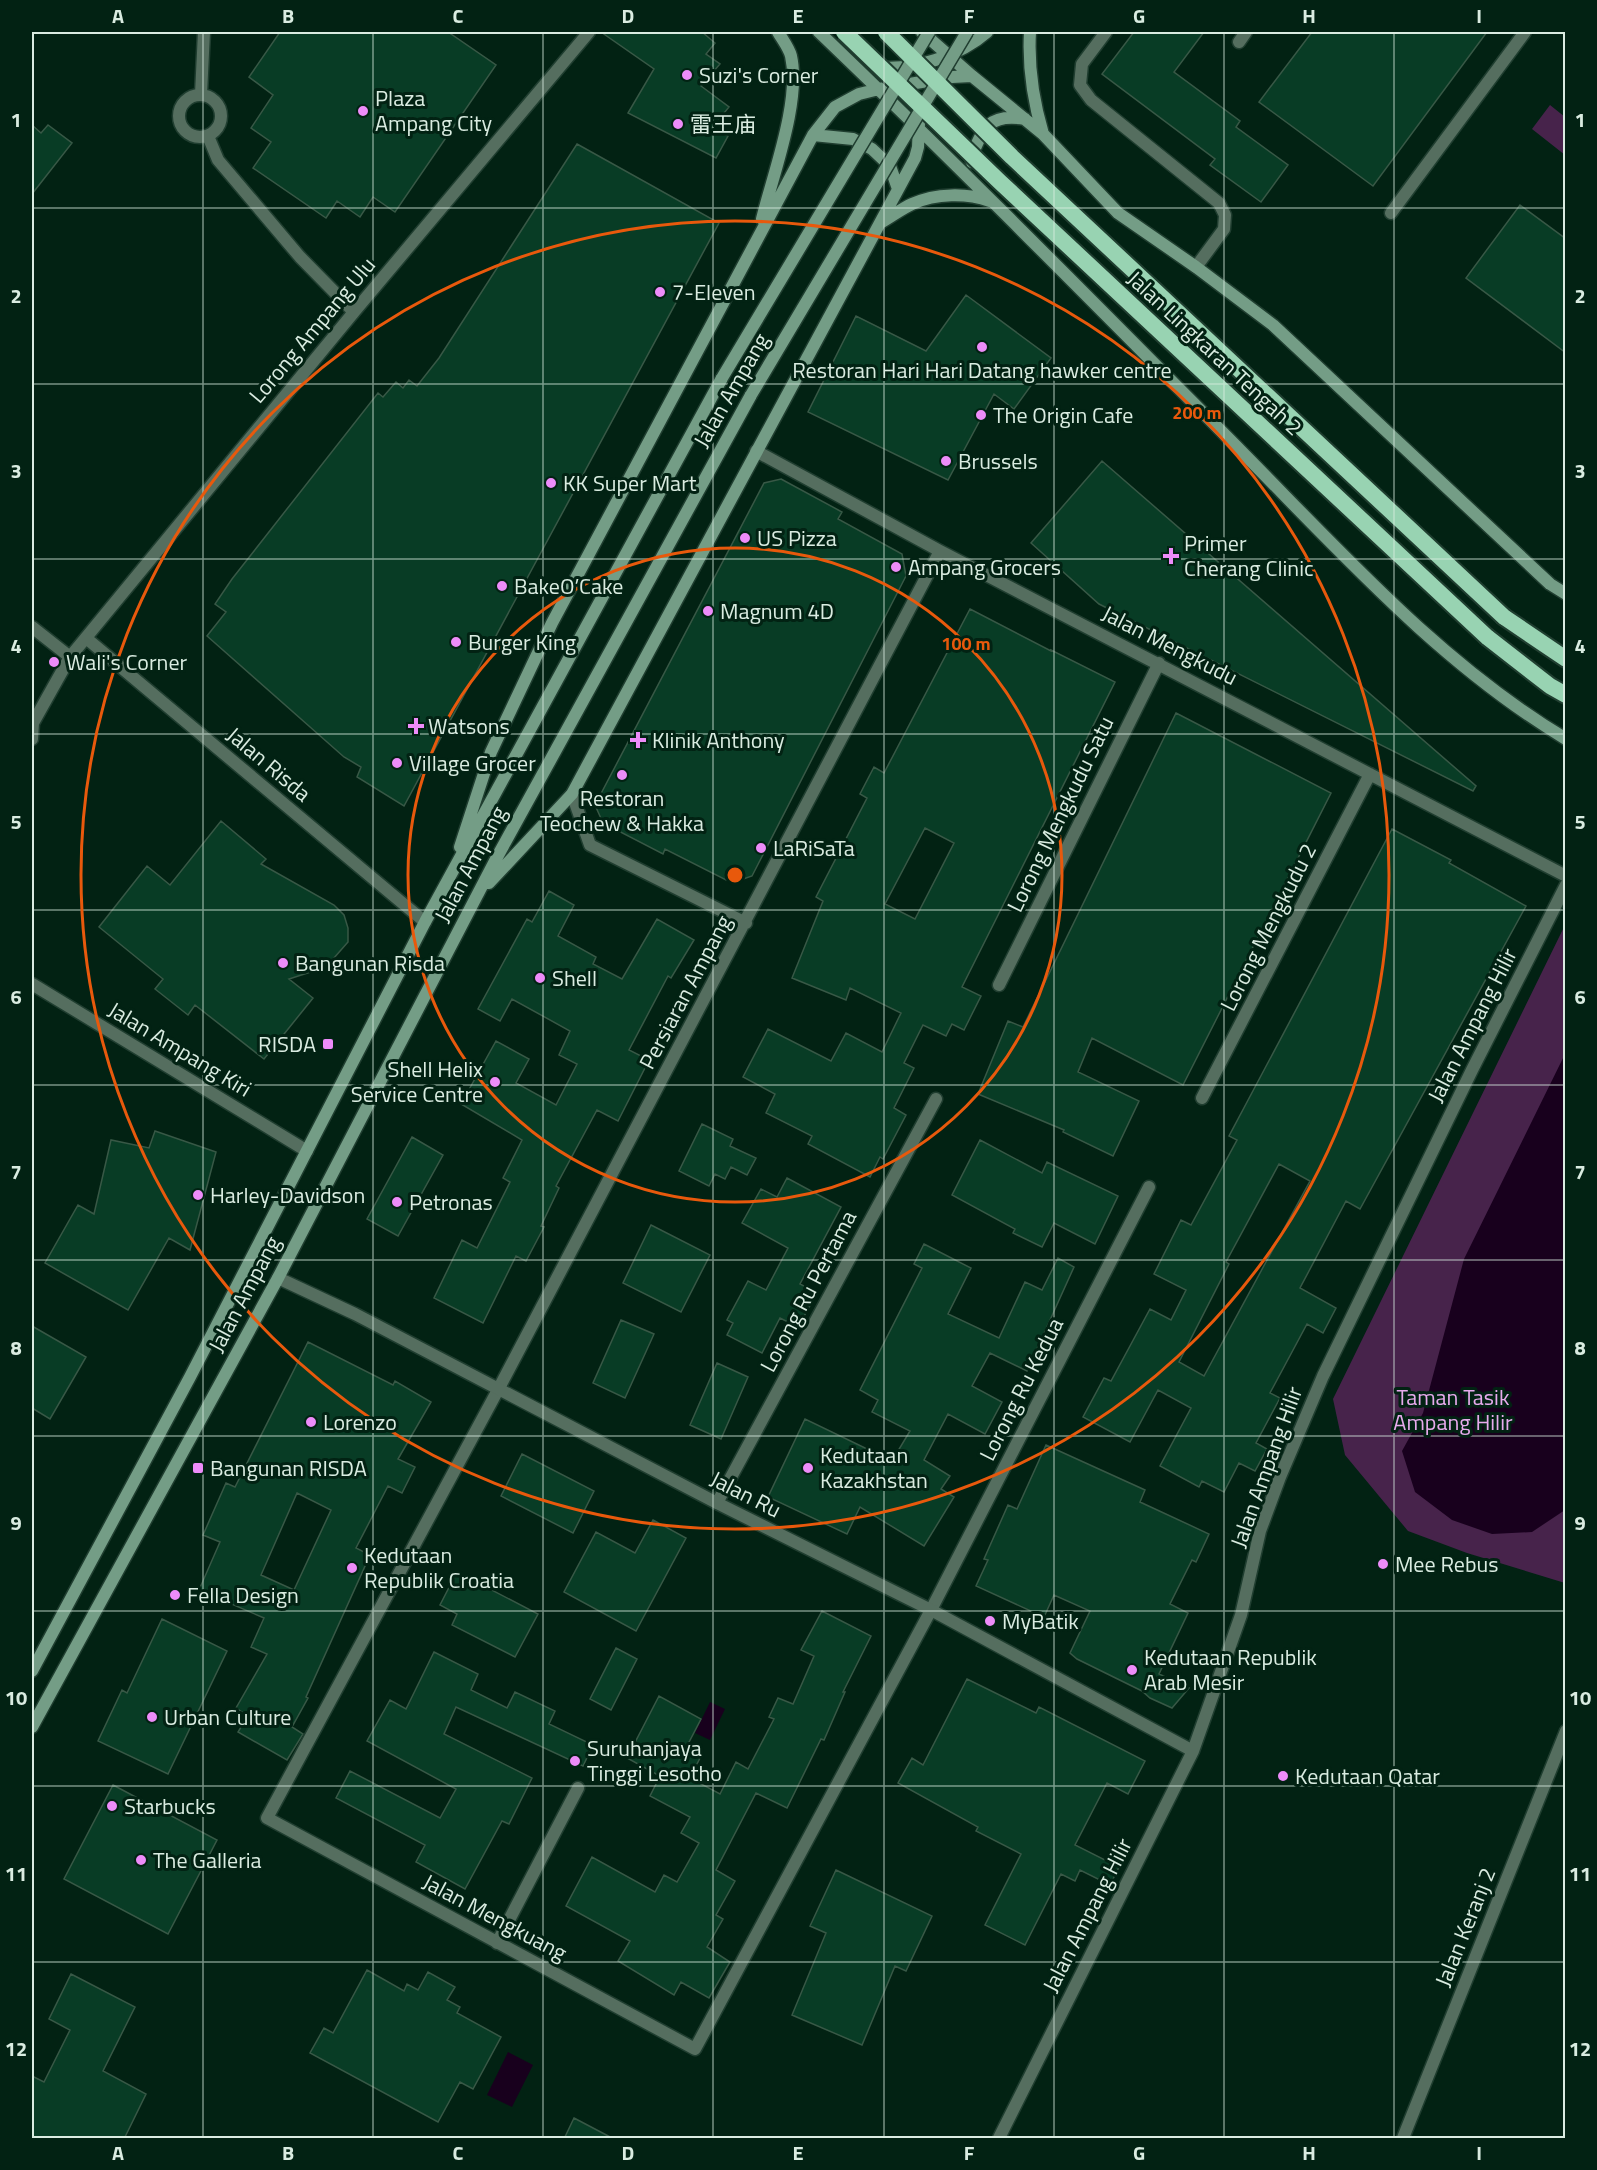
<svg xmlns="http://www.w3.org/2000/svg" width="1597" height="2170" font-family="'Titillium Web','Noto Sans SC',sans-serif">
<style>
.green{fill:#47234b}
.water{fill:#18001d}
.building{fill:#083c25;stroke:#385846;stroke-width:1.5;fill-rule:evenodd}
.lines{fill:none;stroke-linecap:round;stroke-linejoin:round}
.minor-casing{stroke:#203e30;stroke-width:15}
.tertiary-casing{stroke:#203e30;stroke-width:15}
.secondary-casing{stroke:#203e30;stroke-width:15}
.trunk-casing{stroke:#203e30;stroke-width:20}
.minor{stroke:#556e5f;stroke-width:12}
.tertiary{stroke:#556e5f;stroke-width:12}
.secondary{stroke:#749d86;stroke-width:12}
.trunk{stroke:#98d3b2;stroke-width:16}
.secondary-bridge-casing{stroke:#203e30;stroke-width:15;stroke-linecap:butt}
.trunk-bridge-casing{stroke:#203e30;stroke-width:20;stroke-linecap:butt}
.secondary-bridge{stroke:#749d86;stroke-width:12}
.trunk-bridge{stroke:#98d3b2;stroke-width:16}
.grid{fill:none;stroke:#daece1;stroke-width:1.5;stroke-opacity:0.55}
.ring{fill:none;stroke:#e8590c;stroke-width:3}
.poi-dot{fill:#ed8cf9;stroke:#022213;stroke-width:2}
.labels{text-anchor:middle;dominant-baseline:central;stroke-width:6;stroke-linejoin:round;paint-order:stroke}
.poi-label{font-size:22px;fill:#daece1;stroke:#022213;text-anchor:start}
.street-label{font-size:22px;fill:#daece1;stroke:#022213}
.park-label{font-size:22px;fill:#e7aaed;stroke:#022213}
.centre{fill:#e8590c;stroke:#022213;stroke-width:3}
.ring-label{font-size:18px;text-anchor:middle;font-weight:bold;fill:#e8590c;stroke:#022213;stroke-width:6;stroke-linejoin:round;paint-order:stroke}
.neatline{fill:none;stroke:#daece1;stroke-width:2}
.grid-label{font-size:20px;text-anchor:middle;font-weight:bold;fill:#daece1}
</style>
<rect width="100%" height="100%" fill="#022213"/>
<path class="green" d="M 1550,105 L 1565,117 L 1565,155 L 1532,129 Z
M 1565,925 L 1565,1583 L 1467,1553 L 1408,1531 L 1345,1455 L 1333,1399 Z"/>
<path class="water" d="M 1565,1054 L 1565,1510 L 1532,1532 L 1492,1534 L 1452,1520 L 1415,1492 L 1402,1451 L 1423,1413 L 1464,1259 Z
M 710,1702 L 725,1709 L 710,1740 L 695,1733 Z
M 508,2052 L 533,2065 L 512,2107 L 487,2095 Z"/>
<path class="building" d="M 280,32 L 448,32 L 496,65 L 395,212 L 373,197 L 360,217 L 337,201 L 326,218 L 253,168 L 271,142 L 251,128 L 273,95 L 249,77 Z
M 601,32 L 702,32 L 715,43 L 706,54 L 720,64 L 701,86 L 729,107 L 712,128 L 728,136 L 716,158 L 628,113 L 654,69 Z
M 1134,32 L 1204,32 L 1174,72 L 1240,121 L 1236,127 L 1288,165 L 1261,202 L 1210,165 L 1215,159 L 1102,74 Z
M 1312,32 L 1487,32 L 1373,186 L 1259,102 Z
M 32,125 L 41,133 L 48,125 L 72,143 L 32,194 Z
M 577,144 L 719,223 L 404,806 L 357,777 L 361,767 L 344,757 L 207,636 L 226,612 L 215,604 L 232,579 L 378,393 L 383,397 L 396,382 L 403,388 L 409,380 L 417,386 L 439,358 Z
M 1520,205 L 1566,239 L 1566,353 L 1466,278 Z
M 966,295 L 1051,358 L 1014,409 L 994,394 L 948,480 L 808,412 L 856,316 L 926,351 Z
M 1102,461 L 1476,786 L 1473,791 L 1099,604 L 1031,543 Z
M 781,479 L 842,512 L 838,519 L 902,554 L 906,576 L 752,876 L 732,883 L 665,849 L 663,854 L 603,823 L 595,805 L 764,483 Z
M 970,609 L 1051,651 L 1051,650 L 1115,682 L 962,987 L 981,996 L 964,1030 L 952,1024 L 946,1036 L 923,1025 L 904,1063 L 914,1068 L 894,1108 L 906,1115 L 883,1159 L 880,1157 L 870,1177 L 808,1144 L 812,1136 L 766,1113 L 775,1094 L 743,1077 L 768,1029 L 831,1061 L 846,1033 L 882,1052 L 901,1013 L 850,988 L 846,1000 L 792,978 L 823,901 L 816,897 L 867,798 L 860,794 L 874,767 L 884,773 ZM 925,828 L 954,843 L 915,919 L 885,904 Z
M 1176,713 L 1331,793 L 1183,1085 L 1092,1038 L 1078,1072 L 1139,1101 L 1113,1156 L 1063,1132 L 1064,1130 L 978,1094 L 1008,1021 L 1023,1027 Z
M 221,821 L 266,859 L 261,864 L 334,905 L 344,915 L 348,928 L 348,942 L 326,967 L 289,979 L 313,998 L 264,1059 L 195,1005 L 188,1015 L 155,989 L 163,979 L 99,927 L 147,866 L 170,885 Z
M 1392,829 L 1451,860 L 1449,863 L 1526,906 L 1360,1209 L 1346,1201 L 1300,1288 L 1336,1308 L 1323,1333 L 1307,1324 L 1270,1393 L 1280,1398 L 1256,1443 L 1267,1449 L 1255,1471 L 1239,1463 L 1224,1492 L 1202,1481 L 1199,1487 L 1160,1466 L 1191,1408 L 1158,1390 L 1130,1442 L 1083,1417 L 1104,1378 L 1111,1381 L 1150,1309 L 1171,1320 L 1186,1290 L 1154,1274 L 1181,1220 L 1191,1225 L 1237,1140 L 1229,1136 ZM 1279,1164 L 1310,1181 L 1204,1376 L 1179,1362 L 1229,1264 L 1226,1262 Z
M 549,891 L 574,905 L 558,936 L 596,957 L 593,964 L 622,979 L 657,919 L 694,940 L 671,978 L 668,976 L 629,1050 L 649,1060 L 618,1121 L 597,1110 L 556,1186 L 559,1188 L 541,1226 L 544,1227 L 526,1261 L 516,1256 L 483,1323 L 434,1298 L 462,1240 L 477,1248 L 510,1182 L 503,1178 L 522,1140 L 461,1104 L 496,1041 L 529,1059 L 516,1083 L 556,1105 L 577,1064 L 559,1055 L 570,1031 L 512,999 L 500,1021 L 478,1009 L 527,919 L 532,922 Z
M 702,1124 L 733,1139 L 730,1146 L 756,1158 L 747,1175 L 731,1167 L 725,1179 L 715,1174 L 709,1186 L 679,1171 Z
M 155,1131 L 216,1152 L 190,1250 L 169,1238 L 128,1310 L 45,1263 L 78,1205 L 94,1214 L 111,1140 L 149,1148 Z
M 412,1137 L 443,1155 L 398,1236 L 367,1219 Z
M 980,1140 L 1042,1173 L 1047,1162 L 1118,1196 L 1095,1244 L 1054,1223 L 1042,1247 L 1013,1233 L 1015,1229 L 952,1195 Z
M 787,1178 L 841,1207 L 800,1284 L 817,1293 L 798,1327 L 780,1318 L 762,1353 L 727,1335 L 733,1323 L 727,1320 L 748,1281 L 766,1290 L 788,1248 L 742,1223 L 761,1189 L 777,1197 Z
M 651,1225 L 710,1255 L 681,1312 L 623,1283 Z
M 924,1244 L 971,1268 L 948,1314 L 999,1338 L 1025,1282 L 1042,1290 L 1058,1258 L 1074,1267 L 1027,1371 L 990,1353 L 972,1386 L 1002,1402 L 985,1434 L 948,1414 L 924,1460 L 950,1476 L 941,1489 L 954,1497 L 924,1546 L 860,1507 L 847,1534 L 768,1497 L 805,1419 L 892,1461 L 910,1431 L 872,1412 L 878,1400 L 860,1390 L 922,1268 L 914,1264 Z
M 621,1320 L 654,1334 L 625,1398 L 593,1383 Z
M 32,1326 L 86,1357 L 50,1419 L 32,1408 Z
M 308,1342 L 393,1385 L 395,1381 L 431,1402 L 398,1459 L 415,1467 L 402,1493 L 388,1486 L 356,1548 L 370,1555 L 306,1697 L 308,1698 L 292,1727 L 303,1734 L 287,1760 L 238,1732 L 248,1716 L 236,1708 L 267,1654 L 251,1647 L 264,1618 L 199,1590 L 220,1542 L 203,1535 L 226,1483 L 235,1487 ZM 297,1493 L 331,1510 L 294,1590 L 261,1575 Z
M 717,1363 L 748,1377 L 721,1439 L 690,1425 Z
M 1046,1445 L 1145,1490 L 1140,1502 L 1209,1534 L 1196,1562 L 1192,1560 L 1170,1604 L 1188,1613 L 1159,1674 L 1189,1688 L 1172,1708 L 1150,1698 L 1142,1691 L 1077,1659 L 1070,1653 L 1090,1611 L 1054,1595 L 1044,1617 L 976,1586 L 988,1560 L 984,1559 L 1008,1505 L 1017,1509 Z
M 522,1454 L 594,1491 L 573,1533 L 501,1496 Z
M 653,1520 L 686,1538 L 636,1631 L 564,1592 L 596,1532 L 635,1553 Z
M 457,1572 L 538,1614 L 515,1657 L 452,1625 L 457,1614 L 440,1605 Z
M 822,1611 L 871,1636 L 843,1692 L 845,1692 L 824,1740 L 821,1739 L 787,1808 L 756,1793 L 716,1870 L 735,1881 L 716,1915 L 723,1919 L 707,1947 L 730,1962 L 709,1998 L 681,1982 L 674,1995 L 618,1961 L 630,1941 L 566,1906 L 592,1857 L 655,1892 L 664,1875 L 677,1882 L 699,1843 L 681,1833 L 690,1817 L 650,1796 L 660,1776 L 627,1758 L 659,1696 L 701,1719 L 686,1748 L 701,1756 L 690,1778 L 720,1794 L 736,1762 L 748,1769 L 774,1719 L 769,1717 L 778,1698 L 793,1704 L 814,1656 L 801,1650 Z
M 162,1619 L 227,1651 L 168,1774 L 98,1741 L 122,1690 L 127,1693 Z
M 616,1648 L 637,1659 L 611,1710 L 590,1699 Z
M 434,1652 L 478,1674 L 471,1690 L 507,1708 L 515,1692 L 555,1711 L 549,1724 L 593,1745 L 583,1766 L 456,1707 L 444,1734 L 532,1778 L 509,1824 L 502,1821 L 465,1889 L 416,1862 L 425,1845 L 336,1798 L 350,1771 L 440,1818 L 456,1789 L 367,1741 L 390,1700 L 406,1709 Z
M 967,1679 L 1036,1713 L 1039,1707 L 1145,1761 L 1128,1794 L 1107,1783 L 1075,1845 L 1119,1867 L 1110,1885 L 1080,1870 L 1075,1881 L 1061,1874 L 1025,1945 L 985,1925 L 1021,1854 L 976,1831 L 978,1827 L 898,1783 L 912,1758 L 923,1765 Z
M 113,1785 L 217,1840 L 168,1934 L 64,1879 Z
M 836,1870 L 932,1916 L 906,1971 L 895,1966 L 862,2045 L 792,2015 L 826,1933 L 810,1926 Z
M 367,1970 L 404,1991 L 407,1984 L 418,1990 L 428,1972 L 455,1987 L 447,2000 L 460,2007 L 457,2013 L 501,2037 L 473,2089 L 460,2082 L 438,2122 L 310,2053 L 324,2028 L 333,2033 Z
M 71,1974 L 135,2007 L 103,2071 L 146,2094 L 124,2139 L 32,2139 L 32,2076 L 44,2082 L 70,2030 L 49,2019 Z
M 574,2118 L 614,2139 L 564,2139 Z"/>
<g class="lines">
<g class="minor-casing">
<path id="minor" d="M 1106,32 L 1082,64 L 1080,85 L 1091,100 L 1219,203 L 1225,215 L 1224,229 L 1196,267
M 1239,42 L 1246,32
M 201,94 L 204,32
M179 116a21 21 0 1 1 42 0a21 21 0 1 1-42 0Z
M 208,136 L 218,160 L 300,257 L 354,312
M 1391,213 L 1525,32
M 756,451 L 940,551 L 1566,876
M 940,551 L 499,1388 L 267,1818 L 695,2049 L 931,1610 L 1149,1187
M 32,627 L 70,657
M 86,638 L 425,922
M 32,739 L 33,723 L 70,657 L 354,312 L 589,32
M 572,794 L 590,845 L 746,923
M 32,984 L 307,1151
M 999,985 L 1159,663
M 1202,1098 L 1370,774
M 717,1503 L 936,1099
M 497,1943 L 578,1788
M 1403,2138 L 1566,1731"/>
</g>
<g class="tertiary-casing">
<path id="tertiary" d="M 278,1278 L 355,1314 L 717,1503 L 931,1610 L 1193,1751
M 999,2138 L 1193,1751 L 1241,1615 L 1260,1531 L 1280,1477 L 1323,1376 L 1472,1070 L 1566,885"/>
</g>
<g class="secondary-casing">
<path id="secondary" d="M 819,32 C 962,169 1101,310 1241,451 C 1343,554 1441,664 1566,739
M 922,32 L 972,76 L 1043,134 L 1118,213 L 1196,267 L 1273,325 L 1550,584 L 1566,594
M 1030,32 C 1028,66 1033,100 1043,134
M 877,67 C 913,71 960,56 987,32
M 813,135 L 853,139 L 872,149 L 890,166 L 898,189
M 972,162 L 971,158 C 983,128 989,113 1025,119
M 762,219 C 773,174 801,101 791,56 C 789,48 782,39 778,32
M 880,223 C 891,217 901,209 912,204 C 936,193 967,193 990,201
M 460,847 L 491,752 L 552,623 L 813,135 L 835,107 L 859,94 L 879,89 L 952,77 L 972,76
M 489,883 L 572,794 L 915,158 L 918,147 L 919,123
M 32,1671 L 190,1377 L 425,922 L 722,378
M 32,1727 L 278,1278 L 496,859 L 751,395"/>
</g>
<g class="trunk-casing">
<path id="trunk" d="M 1504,617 L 1566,659
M 1487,637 L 1550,686 L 1566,695"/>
</g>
<use href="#minor" class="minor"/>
<use href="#tertiary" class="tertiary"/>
<use href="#secondary" class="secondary"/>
<use href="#trunk" class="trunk"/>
<g class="secondary-bridge-casing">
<path id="secondary-bridge" d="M 722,378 L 929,32
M 751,395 L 967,32"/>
</g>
<g class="trunk-bridge-casing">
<path id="trunk-bridge" d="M 844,32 L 1000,182 L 1487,637
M 886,32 L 1012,157 L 1504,617"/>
</g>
<use href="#secondary-bridge" class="secondary-bridge"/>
<use href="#trunk-bridge" class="trunk-bridge"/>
</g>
<path class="grid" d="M 203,32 L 203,2138M 373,32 L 373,2138M 543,32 L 543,2138M 713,32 L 713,2138M 884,32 L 884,2138M 1054,32 L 1054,2138M 1224,32 L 1224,2138M 1394,32 L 1394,2138M 32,208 L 1566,208M 32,384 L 1566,384M 32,559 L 1566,559M 32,734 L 1566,734M 32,910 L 1566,910M 32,1085 L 1566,1085M 32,1260 L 1566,1260M 32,1436 L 1566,1436M 32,1611 L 1566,1611M 32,1786 L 1566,1786M 32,1962 L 1566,1962"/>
<g class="ring">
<circle cx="735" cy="875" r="327"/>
<circle cx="735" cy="875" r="654"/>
</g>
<g class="poi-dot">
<circle cx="687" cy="75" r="6"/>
<circle cx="363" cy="111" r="6"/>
<circle cx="678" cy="124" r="6"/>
<circle cx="660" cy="292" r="6"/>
<circle cx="982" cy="347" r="6"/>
<circle cx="981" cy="415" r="6"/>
<circle cx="946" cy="461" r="6"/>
<circle cx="551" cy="483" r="6"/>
<circle cx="745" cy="538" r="6"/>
<path d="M1168 547h6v6h6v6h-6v6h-6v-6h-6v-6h6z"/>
<circle cx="896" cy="567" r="6"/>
<circle cx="502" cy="586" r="6"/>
<circle cx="708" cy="611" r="6"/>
<circle cx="456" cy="642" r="6"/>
<circle cx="54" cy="662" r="6"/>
<path d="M413 717h6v6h6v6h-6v6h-6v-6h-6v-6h6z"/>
<path d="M635 731h6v6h6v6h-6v6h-6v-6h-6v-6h6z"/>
<circle cx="397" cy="763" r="6"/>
<circle cx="622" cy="775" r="6"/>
<circle cx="761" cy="848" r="6"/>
<circle cx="283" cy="963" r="6"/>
<circle cx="540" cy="978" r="6"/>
<rect x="322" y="1038" width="12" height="12" rx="3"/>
<circle cx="495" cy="1082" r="6"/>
<circle cx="198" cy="1195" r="6"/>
<circle cx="397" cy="1202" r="6"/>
<circle cx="311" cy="1422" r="6"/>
<rect x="192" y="1462" width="12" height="12" rx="3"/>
<circle cx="808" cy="1468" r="6"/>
<circle cx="1383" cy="1564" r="6"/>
<circle cx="352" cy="1568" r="6"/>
<circle cx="175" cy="1595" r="6"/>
<circle cx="990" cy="1621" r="6"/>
<circle cx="1132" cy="1670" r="6"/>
<circle cx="152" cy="1717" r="6"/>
<circle cx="575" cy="1761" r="6"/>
<circle cx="1283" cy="1776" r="6"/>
<circle cx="112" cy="1806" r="6"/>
<circle cx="141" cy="1860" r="6"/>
</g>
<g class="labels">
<g class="poi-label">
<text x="699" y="75">Suzi's Corner</text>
<text x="375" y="98">Plaza<tspan x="375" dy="25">Ampang City</tspan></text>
<text x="690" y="124">雷王庙</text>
<text x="672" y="292">7-Eleven</text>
<text x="982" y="370" text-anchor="middle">Restoran Hari Hari Datang hawker centre</text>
<text x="993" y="415">The Origin Cafe</text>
<text x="958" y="461">Brussels</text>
<text x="563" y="483">KK Super Mart</text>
<text x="757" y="538">US Pizza</text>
<text x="1184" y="543">Primer<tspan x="1184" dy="25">Cherang Clinic</tspan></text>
<text x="908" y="567">Ampang Grocers</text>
<text x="514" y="586">BakeO’Cake</text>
<text x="720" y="611">Magnum 4D</text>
<text x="468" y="642">Burger King</text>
<text x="66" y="662">Wali's Corner</text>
<text x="428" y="726">Watsons</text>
<text x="652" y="740">Klinik Anthony</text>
<text x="409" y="763">Village Grocer</text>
<text x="622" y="798" text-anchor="middle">Restoran<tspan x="622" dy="25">Teochew &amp; Hakka</tspan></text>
<text x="773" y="848">LaRiSaTa</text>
<text x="295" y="963">Bangunan Risda</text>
<text x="552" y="978">Shell</text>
<text x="316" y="1044" text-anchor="end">RISDA</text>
<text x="483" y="1069" text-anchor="end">Shell Helix<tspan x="483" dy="25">Service Centre</tspan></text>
<text x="210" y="1195">Harley-Davidson</text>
<text x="409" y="1202">Petronas</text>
<text x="323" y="1422">Lorenzo</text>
<text x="820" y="1455">Kedutaan<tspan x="820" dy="25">Kazakhstan</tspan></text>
<text x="210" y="1468">Bangunan RISDA</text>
<text x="364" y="1555">Kedutaan<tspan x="364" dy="25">Republik Croatia</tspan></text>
<text x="1395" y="1564">Mee Rebus</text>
<text x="187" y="1595">Fella Design</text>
<text x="1002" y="1621">MyBatik</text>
<text x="1144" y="1657">Kedutaan Republik<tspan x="1144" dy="25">Arab Mesir</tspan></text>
<text x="164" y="1717">Urban Culture</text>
<text x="587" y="1748">Suruhanjaya<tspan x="587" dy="25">Tinggi Lesotho</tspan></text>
<text x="1295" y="1776">Kedutaan Qatar</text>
<text x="124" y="1806">Starbucks</text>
<text x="153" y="1860">The Galleria</text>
</g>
<g class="street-label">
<text transform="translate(312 330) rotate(-50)">Lorong Ampang Ulu</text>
<text transform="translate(1215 353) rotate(43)">Jalan Lingkaran Tengah 2</text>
<text transform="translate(731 390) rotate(-60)">Jalan Ampang</text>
<text transform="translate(1170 645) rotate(27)">Jalan Mengkudu</text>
<text transform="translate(269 764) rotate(40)">Jalan Risda</text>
<text transform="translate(1060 814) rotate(-64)">Lorong Mengkudu Satu</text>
<text transform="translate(470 864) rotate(-62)">Jalan Ampang</text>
<text transform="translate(1268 927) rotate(-63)">Lorong Mengkudu 2</text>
<text transform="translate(685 992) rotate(-62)">Persiaran Ampang</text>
<text transform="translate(1472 1025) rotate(-63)">Jalan Ampang Hilir</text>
<text transform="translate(180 1049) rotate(31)">Jalan Ampang Kiri</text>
<text transform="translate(808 1291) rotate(-62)">Lorong Ru Pertama</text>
<text transform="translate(244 1294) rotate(-62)">Jalan Ampang</text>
<text transform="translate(1021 1389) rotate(-63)">Lorong Ru Kedua</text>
<text transform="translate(1266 1467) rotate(-70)">Jalan Ampang Hilir</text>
<text transform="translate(746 1494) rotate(27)">Jalan Ru</text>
<text transform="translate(1087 1915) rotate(-63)">Jalan Ampang Hilir</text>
<text transform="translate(495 1917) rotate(28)">Jalan Mengkuang</text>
<text transform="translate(1465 1927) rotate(-68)">Jalan Keranj 2</text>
</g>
<g class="park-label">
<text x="1453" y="1397">Taman Tasik<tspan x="1453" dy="25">Ampang Hilir</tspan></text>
</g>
</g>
<circle cx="735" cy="875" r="9" class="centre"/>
<g class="ring-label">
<text x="1197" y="419">200 m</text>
<text x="966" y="650">100 m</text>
</g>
<rect width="1597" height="2170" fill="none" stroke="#022213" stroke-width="66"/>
<rect x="33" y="33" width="1531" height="2104" class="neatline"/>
<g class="grid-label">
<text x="118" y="23">A</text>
<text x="288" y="23">B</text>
<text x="458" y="23">C</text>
<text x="628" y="23">D</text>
<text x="798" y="23">E</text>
<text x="969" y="23">F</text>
<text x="1139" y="23">G</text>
<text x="1309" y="23">H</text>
<text x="1479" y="23">I</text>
<text x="16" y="127">1</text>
<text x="1580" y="127">1</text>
<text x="16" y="303">2</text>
<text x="1580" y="303">2</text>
<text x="16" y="478">3</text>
<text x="1580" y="478">3</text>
<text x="16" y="653">4</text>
<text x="1580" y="653">4</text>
<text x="16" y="829">5</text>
<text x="1580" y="829">5</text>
<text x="16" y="1004">6</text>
<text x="1580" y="1004">6</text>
<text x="16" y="1179">7</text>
<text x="1580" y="1179">7</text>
<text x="16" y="1355">8</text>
<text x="1580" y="1355">8</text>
<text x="16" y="1530">9</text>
<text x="1580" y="1530">9</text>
<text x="16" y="1705">10</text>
<text x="1580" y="1705">10</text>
<text x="16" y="1881">11</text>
<text x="1580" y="1881">11</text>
<text x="16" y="2056">12</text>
<text x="1580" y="2056">12</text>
<text x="118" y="2160">A</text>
<text x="288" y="2160">B</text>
<text x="458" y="2160">C</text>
<text x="628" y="2160">D</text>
<text x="798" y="2160">E</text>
<text x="969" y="2160">F</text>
<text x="1139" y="2160">G</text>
<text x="1309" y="2160">H</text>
<text x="1479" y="2160">I</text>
</g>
</svg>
